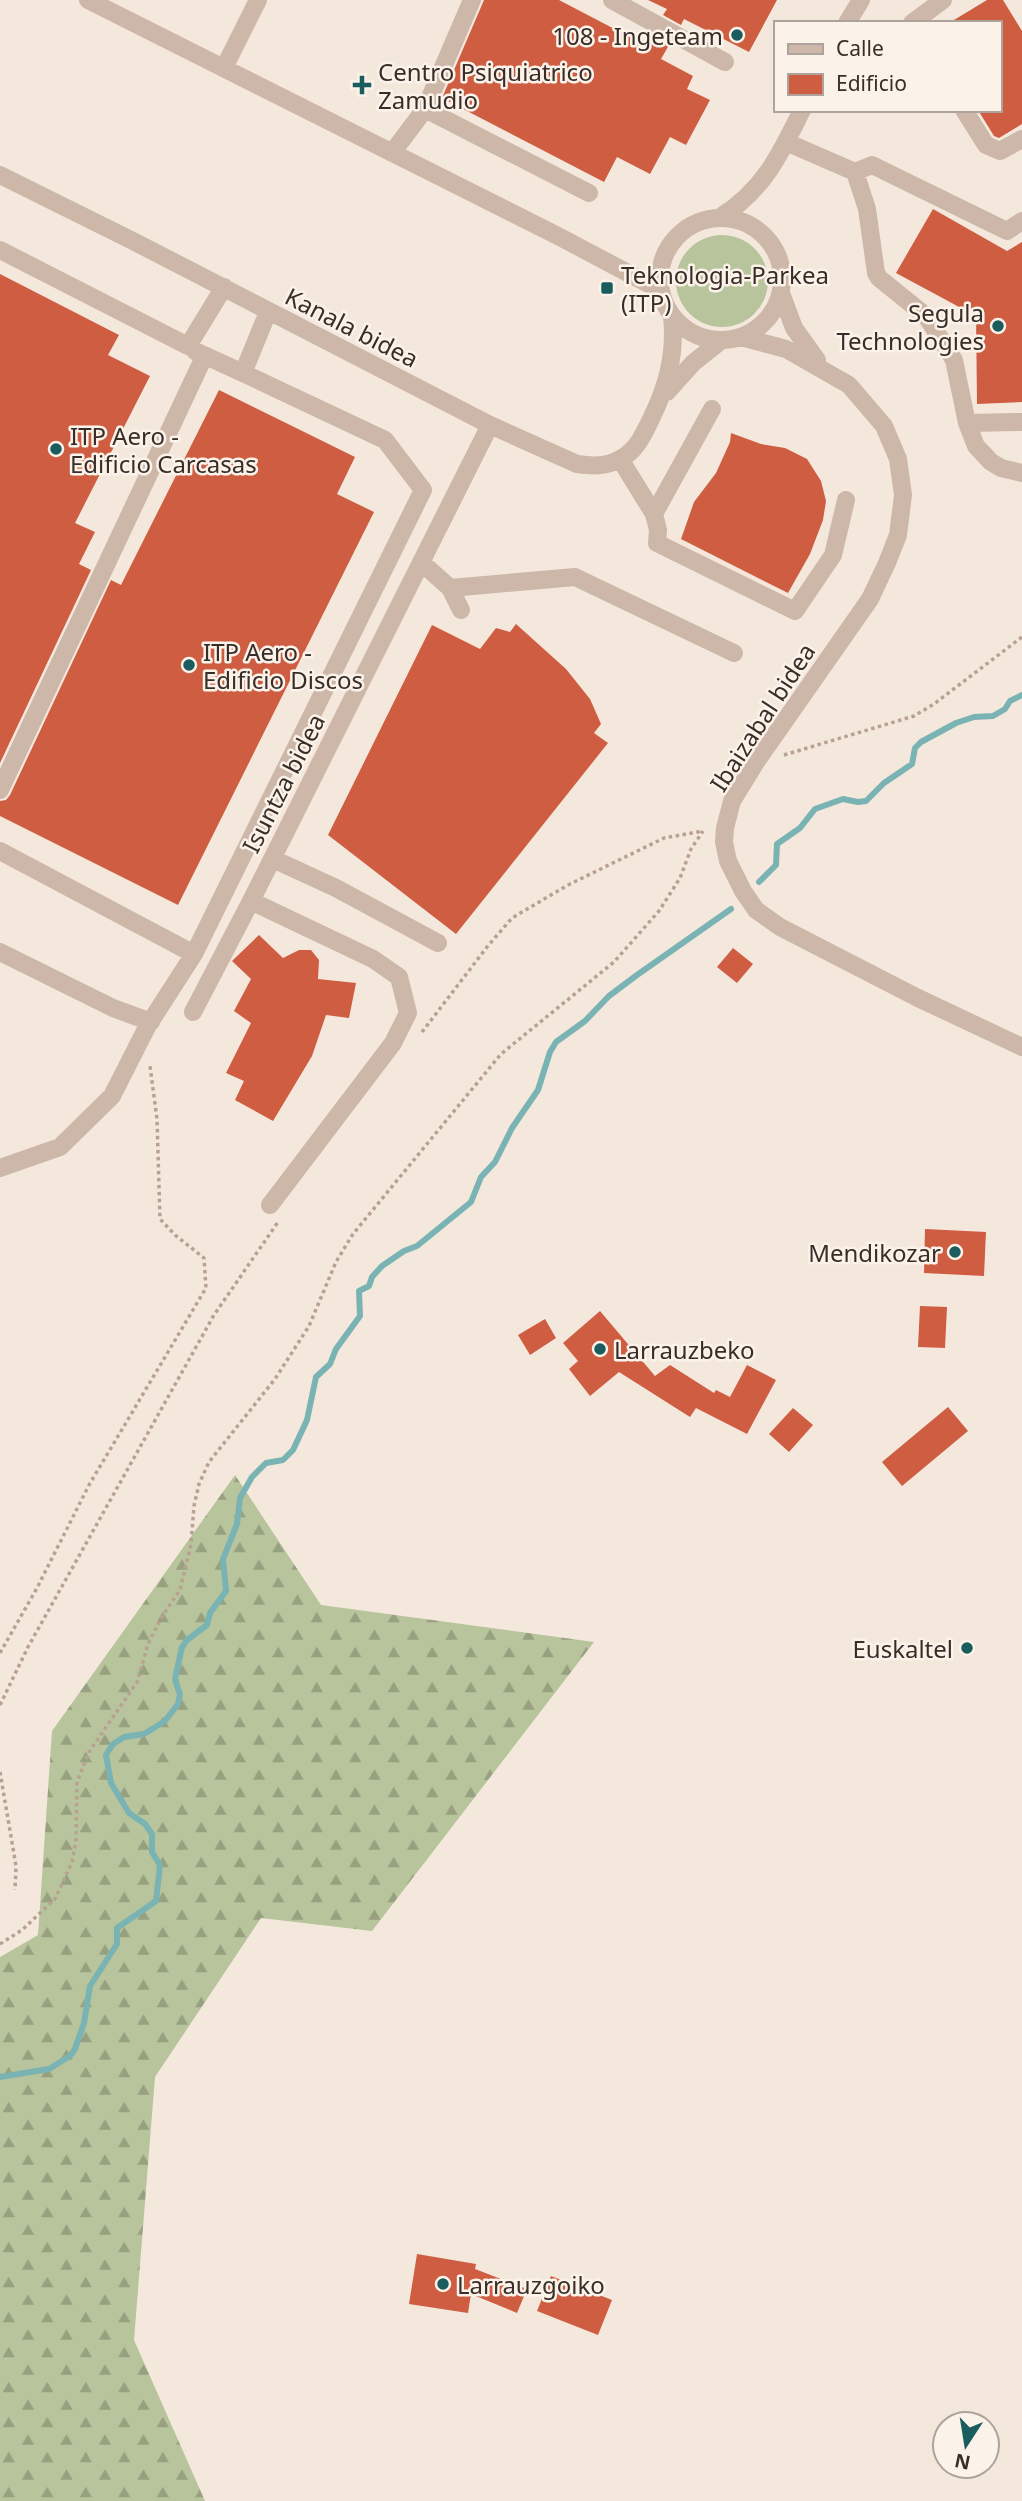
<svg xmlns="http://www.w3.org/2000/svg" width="1022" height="2501" font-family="'Noto Sans',sans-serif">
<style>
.grass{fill:#b8c49c}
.forest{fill:url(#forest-firs)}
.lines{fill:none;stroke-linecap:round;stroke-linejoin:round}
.stream{stroke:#7ab3b3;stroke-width:6}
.building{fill:#ce5d41}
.path{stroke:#b9a192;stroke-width:3.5;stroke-dasharray:3.5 3.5;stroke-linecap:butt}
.minor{stroke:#cdb7a8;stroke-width:18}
.poi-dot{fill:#1b5d5e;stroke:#fbf2ea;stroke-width:2.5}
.labels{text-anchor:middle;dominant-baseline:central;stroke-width:5;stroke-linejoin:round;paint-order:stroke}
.poi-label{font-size:24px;fill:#392d28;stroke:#fbf2ea;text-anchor:start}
.street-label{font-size:24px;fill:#392d28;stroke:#fbf2ea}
</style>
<defs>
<pattern id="forest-firs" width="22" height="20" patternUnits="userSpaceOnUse" patternTransform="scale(1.75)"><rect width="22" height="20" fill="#b8c49c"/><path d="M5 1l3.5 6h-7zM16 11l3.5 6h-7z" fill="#97a07f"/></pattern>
</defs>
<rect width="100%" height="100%" fill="#f4e8dd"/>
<path class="grass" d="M676 281a46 46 0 1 1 92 0a46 46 0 1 1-92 0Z"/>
<path class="forest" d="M 235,1475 L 321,1605 L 594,1642 L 372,1931 L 261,1918 L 155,2077 L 134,2340 L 205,2501 L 0,2501 L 0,1957 L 38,1935 L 52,1731 Z"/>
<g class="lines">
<path class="stream" d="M 759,882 L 776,865 L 777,844 L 800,828 L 815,809 L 843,799 L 858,802 L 866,801 L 884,783 L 912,764 L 915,748 L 921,742 L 956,723 L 974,717 L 993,716 L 1005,709 L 1010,701 L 1022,695
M 0,2077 L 49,2069 L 70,2056 L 75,2049 L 84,2023 L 90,1986 L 117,1944 L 117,1928 L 156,1901 L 160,1865 L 152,1852 L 152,1834 L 145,1824 L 129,1813 L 111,1783 L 106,1755 L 113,1744 L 124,1737 L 144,1734 L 165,1721 L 178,1704 L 180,1695 L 175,1679 L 182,1647 L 187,1640 L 207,1625 L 210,1613 L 226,1591 L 223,1559 L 237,1524 L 240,1498 L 252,1477 L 266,1463 L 283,1460 L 293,1450 L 307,1420 L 316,1377 L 330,1364 L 336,1349 L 360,1316 L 359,1291 L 369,1286 L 372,1277 L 382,1266 L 404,1251 L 417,1246 L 471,1202 L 481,1177 L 495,1162 L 512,1128 L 538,1090 L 550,1052 L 556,1042 L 585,1021 L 609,996 L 637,975 L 731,909"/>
</g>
<path class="building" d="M 484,0 L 559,0 L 647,46 L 653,35 L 669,45 L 661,59 L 693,76 L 687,89 L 710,100 L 686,145 L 670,137 L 650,174 L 617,157 L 604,182 L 442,98 Z
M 648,0 L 777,0 L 749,52 L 684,19 L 681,25 L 663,15 L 667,9 Z
M 987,0 L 1003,0 L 1022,31 L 1022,124 L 999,138 L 994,136 L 978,110 L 999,110 L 999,23 L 949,23 Z
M 933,209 L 1007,251 L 1022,242 L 1022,402 L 977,404 L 976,314 L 961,308 L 896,273 Z
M 0,274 L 119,335 L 108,355 L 150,376 L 75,523 L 95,532 L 79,564 L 91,570 L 0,763 Z
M 219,390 L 355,457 L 337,494 L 374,512 L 178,905 L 0,816 L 0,801 L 6,800 L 10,795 L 111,580 L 121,585 Z
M 731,433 L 761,444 L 785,448 L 807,459 L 821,481 L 826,501 L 823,520 L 810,554 L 788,593 L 681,539 L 694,502 L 716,473 L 730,442 Z
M 516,624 L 566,669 L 590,699 L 601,724 L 594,733 L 608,743 L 456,934 L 328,835 L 432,625 L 480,649 L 496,628 L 510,632 Z
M 259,935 L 283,958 L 299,950 L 311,950 L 319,960 L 318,979 L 356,983 L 349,1018 L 326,1015 L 312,1056 L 273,1121 L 235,1100 L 244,1081 L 226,1073 L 251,1023 L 234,1011 L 251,979 L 232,961 Z
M 733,948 L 753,964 L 737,983 L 717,967 Z
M 925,1229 L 986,1232 L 984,1276 L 924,1273 Z
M 920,1306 L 947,1307 L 945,1348 L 918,1347 Z
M 600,1311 L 655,1376 L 670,1365 L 714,1393 L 716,1390 L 730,1397 L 747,1365 L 776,1380 L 747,1434 L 696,1408 L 690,1417 L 619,1372 L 590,1396 L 569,1369 L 578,1361 L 563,1343 Z
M 545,1319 L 556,1338 L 530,1355 L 518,1335 Z
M 948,1407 L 968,1431 L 902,1486 L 882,1462 Z
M 793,1408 L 813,1425 L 789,1452 L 769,1434 Z
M 417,2254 L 476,2264 L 475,2269 L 527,2289 L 517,2313 L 471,2294 L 468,2313 L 409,2304 Z
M 551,2276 L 612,2300 L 598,2335 L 537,2311 Z"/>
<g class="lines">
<path class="path" d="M 784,755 L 914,716 L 934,704 L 1022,637
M 422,1032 L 487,947 L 512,918 L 568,885 L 664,838 L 703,831
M 0,1653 L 37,1588 L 89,1485 L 206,1288 L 204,1258 L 175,1235 L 160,1219 L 157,1119 L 150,1066
M 0,1705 L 28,1647 L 214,1315 L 278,1222
M 0,1772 L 16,1866 L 15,1890
M 0,1944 L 22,1930 L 55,1899 L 72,1862 L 76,1840 L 77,1782 L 89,1752 L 137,1682 L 148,1644 L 161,1618 L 180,1590 L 191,1544 L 194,1506 L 199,1484 L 209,1462 L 275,1379 L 309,1326 L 336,1262 L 353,1234 L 501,1054 L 614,962 L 659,911 L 680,878 L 691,849 L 703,831"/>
<path class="minor" d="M 88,0 L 558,236 L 660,290
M 472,0 L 425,109 L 589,193
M 612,0 L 725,62
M 847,23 L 861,0
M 912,23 L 943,0
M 224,68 L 258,0
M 964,110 L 986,145 L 1000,151 L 1022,139
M 786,142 L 855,172 L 872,165 L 1007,231 L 1022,221
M 392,153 L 425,109
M 855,172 L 867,209 L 876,273 L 879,278 L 926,316 L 954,360 L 967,423 L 976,446 L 991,462 L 1001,468 L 1022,473
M 0,175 L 133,241 L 490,425 L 577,464 C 592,466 606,467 620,459 C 636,451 642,437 650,421 C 667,387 676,355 672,316
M 719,218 C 763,191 780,155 802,110
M660 279a61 61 0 1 1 122 0a61 61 0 1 1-122 0Z
M 0,250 L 188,346 L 224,287
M 781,293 L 794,328 L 817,360
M 741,337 L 786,349 L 849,385 L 884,426 L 898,459 L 903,495 L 898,535 L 887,563 L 870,599 L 756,762 L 732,801 L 725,828 L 724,842 L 728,861 L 743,891 L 756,910 L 780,927 L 918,998 L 1022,1047
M 195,351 L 243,373
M 667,392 L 693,363 L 722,340
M 967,423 L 1022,422
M 620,459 L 654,514 L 712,409
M 654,514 L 658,530 L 657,543 L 795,611 L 833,555 L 846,500
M 422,563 L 450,588 L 575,577 L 734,653
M 450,588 L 461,610
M 0,790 L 204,357
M 0,851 L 194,954 L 423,490 L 385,440 L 243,373 L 268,312
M 273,859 L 336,888 L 438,943
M 251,901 L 373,959 L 399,977 L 408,1013 L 393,1043 L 270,1205
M 0,952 L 113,1008 L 151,1022
M 193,1012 L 251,901 L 490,425
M 0,1168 L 60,1147 L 112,1096 L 147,1027 L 194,954"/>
</g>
<g class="poi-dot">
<circle cx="737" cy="35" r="7"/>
<path d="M358.5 74.5h7v7h7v7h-7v7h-7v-7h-7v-7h7z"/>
<rect x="600" y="281" width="14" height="14" rx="3.5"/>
<circle cx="998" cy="326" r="7"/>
<circle cx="56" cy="449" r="7"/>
<circle cx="189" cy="665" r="7"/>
<circle cx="955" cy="1252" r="7"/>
<circle cx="600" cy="1349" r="7"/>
<circle cx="967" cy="1648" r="7"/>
<circle cx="443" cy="2284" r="7"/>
</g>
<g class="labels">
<g class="poi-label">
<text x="723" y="35" text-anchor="end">108 - Ingeteam</text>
<text x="378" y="71">Centro Psiquiatrico<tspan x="378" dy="28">Zamudio</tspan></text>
<text x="621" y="274">Teknologia-Parkea<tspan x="621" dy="28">(ITP)</tspan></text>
<text x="984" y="312" text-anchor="end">Segula<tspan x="984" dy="28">Technologies</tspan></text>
<text x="70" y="435">ITP Aero -<tspan x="70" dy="28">Edificio Carcasas</tspan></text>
<text x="203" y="651">ITP Aero -<tspan x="203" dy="28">Edificio Discos</tspan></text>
<text x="941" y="1252" text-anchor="end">Mendikozar</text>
<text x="614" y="1349">Larrauzbeko</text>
<text x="953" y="1648" text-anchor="end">Euskaltel</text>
<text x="457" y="2284">Larrauzgoiko</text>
</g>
<g class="street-label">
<text transform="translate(352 327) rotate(27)">Kanala bidea</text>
<text transform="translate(762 717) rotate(-57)">Ibaizabal bidea</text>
<text transform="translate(283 783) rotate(-63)">Isuntza bidea</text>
</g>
</g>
<rect x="774" y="21" width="228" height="91" fill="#fbf2ea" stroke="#ada39c" stroke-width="2"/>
<rect x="788" y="44" width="35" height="10" fill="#cdb7a8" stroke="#ada39c" stroke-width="2"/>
<text x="836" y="56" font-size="21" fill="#392d28">Calle</text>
<rect x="788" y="74" width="35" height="21" fill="#ce5d41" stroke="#ada39c" stroke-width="2"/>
<text x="836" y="91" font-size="21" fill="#392d28">Edificio</text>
<g transform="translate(966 2445) rotate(192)"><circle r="33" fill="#fbf2ea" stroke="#ada39c" stroke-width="2"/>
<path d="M0-5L12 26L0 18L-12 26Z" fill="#1b5d5e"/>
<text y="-10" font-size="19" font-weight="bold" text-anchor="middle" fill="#392d28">N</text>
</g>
</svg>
